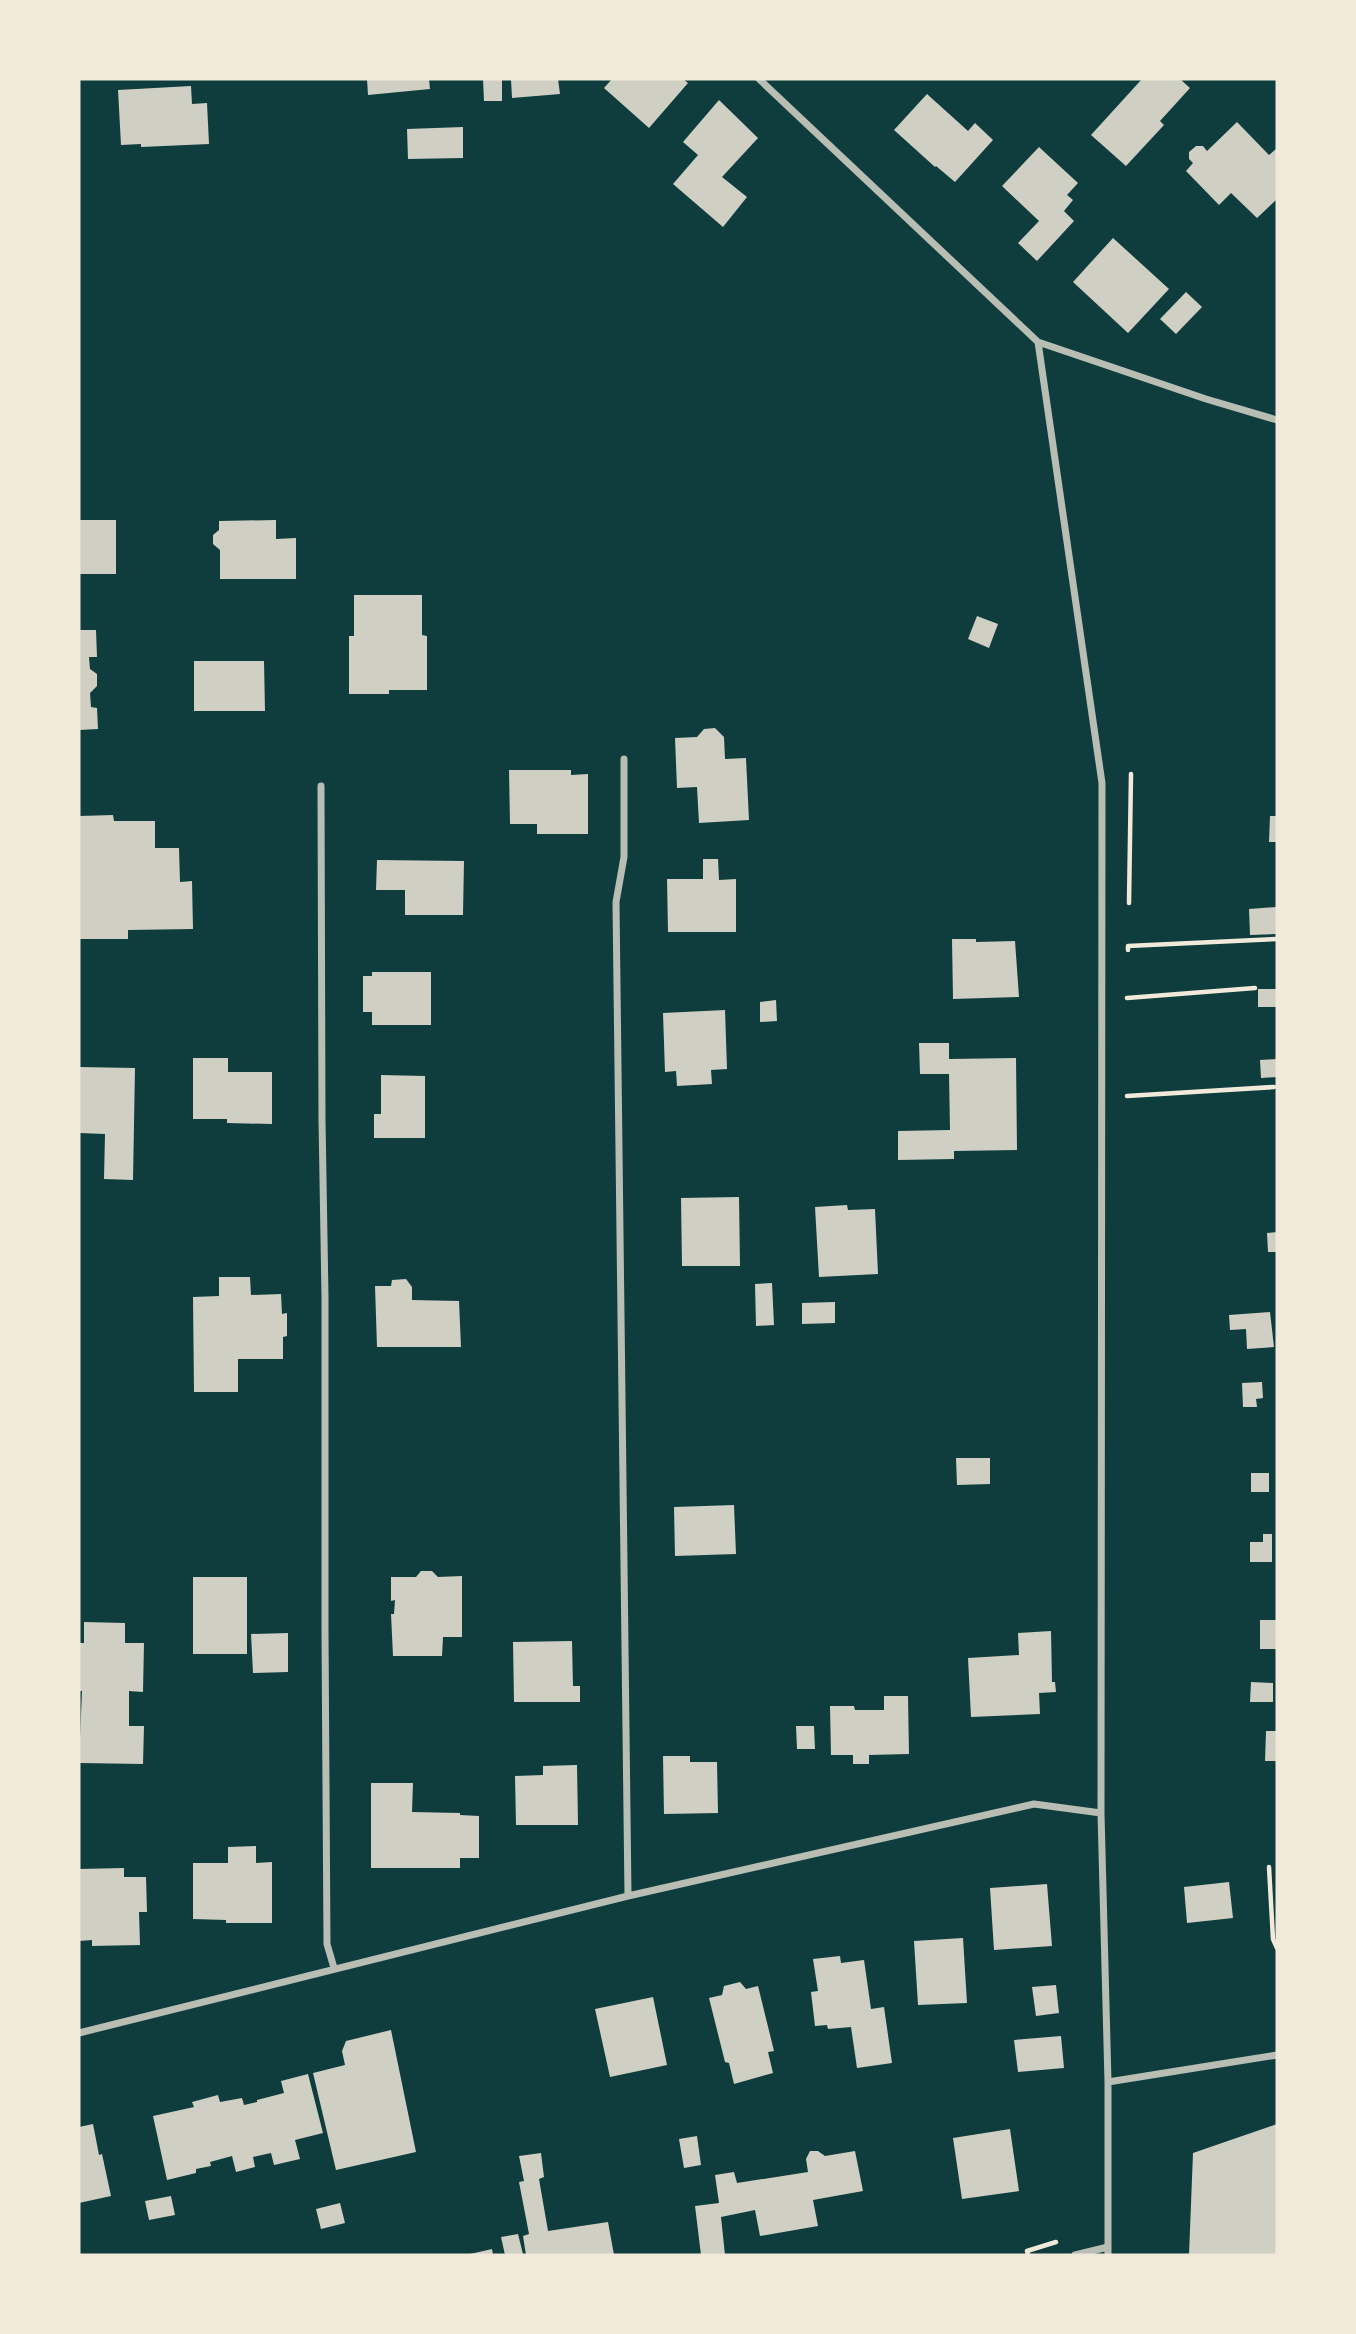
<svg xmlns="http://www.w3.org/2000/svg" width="1356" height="2334" font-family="'IBM Plex Serif',serif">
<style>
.building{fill:#cfcfc3}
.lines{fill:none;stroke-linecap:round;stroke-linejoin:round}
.path{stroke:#f1e9da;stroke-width:4.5}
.minor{stroke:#b8beb3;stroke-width:7}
</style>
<rect width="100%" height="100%" fill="#0f3d3e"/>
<path class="building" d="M 367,79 L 429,79 L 430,89 L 368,95 Z
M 483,79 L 502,79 L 502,101 L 484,101 Z
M 511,79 L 558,79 L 560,94 L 512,98 Z
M 612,79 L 683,79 L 688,83 L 649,128 L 604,88 Z
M 1142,79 L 1180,79 L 1190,88 L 1160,121 L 1164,125 L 1126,166 L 1091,135 Z
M 191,86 L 192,104 L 207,103 L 209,144 L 141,147 L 141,144 L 121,145 L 118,90 Z
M 927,94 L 968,131 L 975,123 L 993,140 L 955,182 L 936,166 L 935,167 L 894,130 Z
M 719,100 L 758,138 L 722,177 L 747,197 L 723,227 L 673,184 L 698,155 L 683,142 Z
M 1237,122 L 1269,155 L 1277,148 L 1277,199 L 1257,218 L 1231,193 L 1219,205 L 1186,171 L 1193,163 L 1189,159 L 1189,152 L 1196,146 L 1203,146 L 1207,151 Z
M 463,127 L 463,158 L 408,159 L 407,129 Z
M 1039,147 L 1078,183 L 1067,195 L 1073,200 L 1064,211 L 1074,221 L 1037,261 L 1018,243 L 1039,221 L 1002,186 Z
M 1113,238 L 1169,289 L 1128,333 L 1073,282 Z
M 1186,292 L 1202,307 L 1176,334 L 1160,319 Z
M 79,520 L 116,520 L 116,574 L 79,574 Z
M 276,520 L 276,539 L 296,538 L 296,579 L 220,579 L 220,550 L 213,544 L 213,535 L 219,530 L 219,521 Z
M 354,595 L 422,595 L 422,635 L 427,636 L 427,690 L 389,690 L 389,694 L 349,694 L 349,636 L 354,636 Z
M 977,616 L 998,624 L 989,648 L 968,639 Z
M 79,630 L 96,630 L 97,657 L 89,657 L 90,669 L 97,674 L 97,686 L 90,693 L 91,707 L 97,708 L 98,729 L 79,730 Z
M 194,661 L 264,661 L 265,711 L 194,711 Z
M 715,728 L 724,737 L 725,759 L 746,758 L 749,820 L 699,823 L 697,787 L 677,788 L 675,738 L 697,737 L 704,729 Z
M 509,770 L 571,770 L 571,775 L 588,774 L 588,834 L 537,834 L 537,824 L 510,824 Z
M 113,815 L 114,821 L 155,821 L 155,848 L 179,848 L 180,882 L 192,881 L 193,929 L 128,930 L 128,939 L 79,939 L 79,816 Z
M 1270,816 L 1277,816 L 1277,842 L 1269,842 Z
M 703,859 L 718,859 L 719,880 L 736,879 L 736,932 L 668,932 L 667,879 L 703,879 Z
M 377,860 L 464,861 L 463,915 L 405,915 L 405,890 L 376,890 Z
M 1276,907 L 1276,934 L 1250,935 L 1249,909 Z
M 952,939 L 976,939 L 976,942 L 1015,941 L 1019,997 L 953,999 Z
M 372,972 L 431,972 L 431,1025 L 372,1025 L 372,1012 L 363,1012 L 363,976 L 372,976 Z
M 1258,989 L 1277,989 L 1277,1007 L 1258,1007 Z
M 776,1000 L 777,1021 L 760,1022 L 760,1002 Z
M 725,1010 L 727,1069 L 711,1070 L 712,1084 L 677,1086 L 676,1071 L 665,1072 L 663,1013 Z
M 919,1043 L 949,1043 L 949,1059 L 1016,1058 L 1017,1150 L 954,1151 L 954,1159 L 898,1160 L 898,1131 L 950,1130 L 949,1074 L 920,1074 Z
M 193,1058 L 228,1058 L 228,1072 L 272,1072 L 272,1124 L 227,1123 L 227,1119 L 193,1119 Z
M 1277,1059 L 1277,1077 L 1261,1078 L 1260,1060 Z
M 79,1067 L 135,1068 L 133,1180 L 104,1179 L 105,1134 L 79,1133 Z
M 381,1075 L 425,1076 L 425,1138 L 374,1138 L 374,1114 L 381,1114 Z
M 739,1197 L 740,1266 L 682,1266 L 681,1198 Z
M 847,1205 L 848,1210 L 875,1209 L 878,1274 L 819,1277 L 815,1207 Z
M 1277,1232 L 1277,1252 L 1268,1252 L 1267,1233 Z
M 219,1277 L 250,1277 L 251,1295 L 281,1294 L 282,1314 L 287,1313 L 287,1336 L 283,1337 L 283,1359 L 238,1359 L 238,1392 L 194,1392 L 193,1297 L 219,1296 Z
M 406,1279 L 412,1287 L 412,1300 L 459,1301 L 461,1347 L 377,1347 L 375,1286 L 391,1286 L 392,1280 Z
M 772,1283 L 774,1325 L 756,1326 L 755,1284 Z
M 835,1302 L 835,1323 L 802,1324 L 802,1303 Z
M 1270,1312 L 1274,1347 L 1247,1349 L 1246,1329 L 1230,1330 L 1229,1315 Z
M 1262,1382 L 1263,1398 L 1256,1399 L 1257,1407 L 1243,1407 L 1242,1383 Z
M 956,1458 L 990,1458 L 990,1484 L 957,1485 Z
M 1251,1473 L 1269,1473 L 1269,1492 L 1251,1492 Z
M 734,1505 L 736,1554 L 675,1556 L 674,1507 Z
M 1263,1534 L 1272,1534 L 1272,1562 L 1250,1562 L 1250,1542 L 1263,1542 Z
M 421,1571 L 432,1571 L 438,1577 L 462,1576 L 462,1637 L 443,1637 L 442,1656 L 393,1656 L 391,1614 L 394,1614 L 395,1600 L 391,1601 L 391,1577 L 416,1577 Z
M 193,1577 L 247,1577 L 247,1654 L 193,1654 Z
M 1260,1620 L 1277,1620 L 1277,1649 L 1260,1649 Z
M 84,1622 L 125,1623 L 125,1643 L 144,1643 L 143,1692 L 129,1691 L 129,1726 L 144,1726 L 143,1764 L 79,1763 L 82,1691 L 79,1691 L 79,1643 L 84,1643 Z
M 1051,1631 L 1052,1682 L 1055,1682 L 1056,1692 L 1039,1693 L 1040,1714 L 971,1717 L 968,1658 L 1019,1655 L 1018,1633 Z
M 288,1633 L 288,1672 L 253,1673 L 251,1634 Z
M 572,1641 L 573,1686 L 580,1686 L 580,1702 L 514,1702 L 513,1642 Z
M 1251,1682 L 1273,1683 L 1273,1702 L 1250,1702 Z
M 884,1696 L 908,1696 L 909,1754 L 869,1755 L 869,1764 L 853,1764 L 853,1755 L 831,1755 L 830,1706 L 854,1706 L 855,1710 L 884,1710 Z
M 796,1726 L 814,1726 L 815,1749 L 797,1749 Z
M 1266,1731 L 1277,1731 L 1277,1761 L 1265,1761 Z
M 663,1756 L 690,1756 L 690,1762 L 717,1762 L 718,1813 L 664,1814 Z
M 577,1765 L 578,1825 L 516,1825 L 515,1776 L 543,1775 L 543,1766 Z
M 371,1783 L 413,1783 L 412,1812 L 460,1813 L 460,1815 L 479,1816 L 479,1858 L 460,1858 L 460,1868 L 371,1868 Z
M 256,1846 L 256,1863 L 272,1862 L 272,1923 L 226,1923 L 226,1920 L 193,1919 L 193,1863 L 228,1863 L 228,1847 Z
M 124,1868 L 124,1877 L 146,1877 L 147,1912 L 139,1912 L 140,1945 L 92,1946 L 92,1940 L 79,1941 L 79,1869 Z
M 1229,1882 L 1233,1918 L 1187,1923 L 1184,1887 Z
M 1047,1884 L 1052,1946 L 994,1950 L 990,1888 Z
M 963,1938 L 967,2003 L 918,2005 L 914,1941 Z
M 840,1956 L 841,1963 L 864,1960 L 871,2009 L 884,2007 L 892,2063 L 857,2068 L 851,2027 L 828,2029 L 827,2025 L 815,2026 L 811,1992 L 818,1991 L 813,1959 Z
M 740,1982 L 746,1989 L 758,1986 L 774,2051 L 768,2052 L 773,2073 L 734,2084 L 729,2063 L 725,2062 L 709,1998 L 722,1995 L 724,1986 Z
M 1056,1985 L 1059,2013 L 1036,2016 L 1032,1987 Z
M 653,1997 L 667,2065 L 610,2077 L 595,2009 Z
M 391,2030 L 416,2152 L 336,2170 L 313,2073 L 345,2065 L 342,2051 L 346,2041 Z
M 1061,2036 L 1064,2068 L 1018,2072 L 1014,2040 Z
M 308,2074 L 323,2133 L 295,2140 L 300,2159 L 274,2165 L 271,2153 L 253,2157 L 255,2167 L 236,2172 L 232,2156 L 210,2162 L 211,2166 L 196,2169 L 196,2173 L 167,2180 L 153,2116 L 194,2107 L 192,2102 L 218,2095 L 220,2102 L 242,2098 L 244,2105 L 257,2102 L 257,2100 L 284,2093 L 281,2081 Z
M 93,2124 L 99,2155 L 102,2154 L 111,2196 L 79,2203 L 79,2127 Z
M 1277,2124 L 1277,2255 L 1189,2255 L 1193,2153 Z
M 1010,2129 L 1019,2191 L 962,2199 L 953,2138 Z
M 697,2136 L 701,2165 L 684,2168 L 679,2139 Z
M 810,2151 L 818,2151 L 825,2156 L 855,2151 L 863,2191 L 813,2200 L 818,2226 L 760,2236 L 755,2210 L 721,2217 L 725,2255 L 701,2255 L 695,2206 L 719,2203 L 715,2175 L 734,2172 L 737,2183 L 808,2172 L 806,2159 Z
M 541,2153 L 544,2177 L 539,2179 L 548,2231 L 608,2222 L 614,2255 L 526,2255 L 523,2236 L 529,2234 L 519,2182 L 524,2181 L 519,2156 Z
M 171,2196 L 175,2215 L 149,2220 L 145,2201 Z
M 340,2203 L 345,2223 L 321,2229 L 316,2209 Z
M 518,2234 L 523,2254 L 505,2255 L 501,2237 Z
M 492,2249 L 493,2255 L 470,2255 L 470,2254 Z"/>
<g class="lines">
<path class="path" d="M 1129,903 L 1131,774
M 1128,950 L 1128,946 L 1277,939
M 1127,998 L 1255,988
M 1127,1096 L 1274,1087
M 1269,1867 L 1273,1939 L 1277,1948
M 1028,2255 L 1027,2251 L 1056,2242"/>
<path class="minor" d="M 759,79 L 1038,342 L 1206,399 L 1277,420
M 1038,342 L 1102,783 L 1101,1813 L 1108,2082 L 1108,2255
M 624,759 L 624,857 L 616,902 L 628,1896
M 321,786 L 322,1120 L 325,1297 L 325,1631 L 327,1944 L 334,1968
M 79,2033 L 628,1896 L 1034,1804 L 1101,1813
M 1108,2082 L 1277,2055
M 1075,2255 L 1108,2247"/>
</g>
<rect width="1356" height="2334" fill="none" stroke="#f1e9da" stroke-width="161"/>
</svg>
